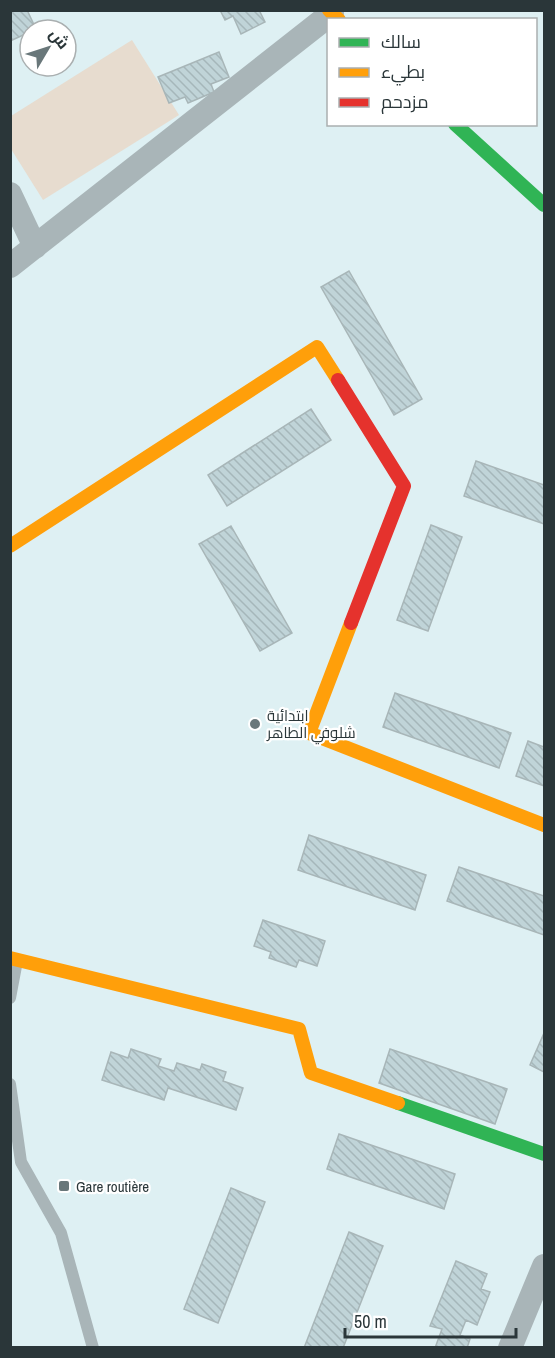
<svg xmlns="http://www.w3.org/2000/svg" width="555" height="1358" font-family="'Archivo Narrow',Cairo,sans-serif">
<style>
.pitch{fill:#e7dccf}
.building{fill:url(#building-back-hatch);stroke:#a8b6b8;stroke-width:1.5}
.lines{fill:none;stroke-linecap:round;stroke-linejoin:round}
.lane{stroke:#a9b5b8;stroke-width:12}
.street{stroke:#a9b5b8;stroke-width:24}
.fast{stroke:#30b455;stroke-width:14}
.slow{stroke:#ff9f0a;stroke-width:14}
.jam{stroke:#e5322d;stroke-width:14}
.poi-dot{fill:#69777a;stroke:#fff;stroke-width:2}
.labels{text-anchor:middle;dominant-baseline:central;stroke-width:4.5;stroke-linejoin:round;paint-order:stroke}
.poi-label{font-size:15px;fill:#2a3639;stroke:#fff;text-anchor:start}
</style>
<defs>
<pattern id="building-back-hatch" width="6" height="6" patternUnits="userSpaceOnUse" patternTransform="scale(1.5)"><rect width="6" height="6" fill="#c0d4d8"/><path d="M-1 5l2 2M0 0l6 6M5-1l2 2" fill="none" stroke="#a5b7ba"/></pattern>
</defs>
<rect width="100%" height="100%" fill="#def0f3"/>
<path class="pitch" d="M 132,40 L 179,115 L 43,200 L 11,149 L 11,116 Z"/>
<path class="building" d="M 10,10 L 27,10 L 36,29 L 30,30 L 30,32 L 10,41 Z
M 220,10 L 259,10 L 265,22 L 241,34 L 233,16 L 225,20 Z
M 219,52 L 229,77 L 211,84 L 214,92 L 188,103 L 185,97 L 169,103 L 158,77 Z
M 349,271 L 422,399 L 394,415 L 321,287 Z
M 311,409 L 331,440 L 227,506 L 208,475 Z
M 476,461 L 544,485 L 544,524 L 464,496 Z
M 431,525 L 462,537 L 428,631 L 397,620 Z
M 231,526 L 292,633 L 260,651 L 199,544 Z
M 395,693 L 511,733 L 499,768 L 383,727 Z
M 528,741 L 544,747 L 544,786 L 516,776 Z
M 309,835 L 426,875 L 415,910 L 298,870 Z
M 459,867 L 544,896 L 544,935 L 447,901 Z
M 263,920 L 325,941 L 317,966 L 299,960 L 296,967 L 269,958 L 271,952 L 254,946 Z
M 544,1033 L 544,1072 L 530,1065 Z
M 131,1049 L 161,1059 L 158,1066 L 174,1071 L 177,1063 L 200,1070 L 202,1064 L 226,1072 L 223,1081 L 243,1088 L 236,1110 L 168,1088 L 164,1100 L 102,1080 L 111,1052 L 128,1058 Z
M 390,1049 L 507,1089 L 495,1124 L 379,1083 Z
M 339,1134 L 455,1174 L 444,1209 L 327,1169 Z
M 231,1188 L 265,1202 L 218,1323 L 184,1309 Z
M 349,1232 L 383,1246 L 343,1348 L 304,1348 Z
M 456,1261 L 487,1274 L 481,1289 L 490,1292 L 477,1325 L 466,1320 L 460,1335 L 470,1339 L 467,1348 L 435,1348 L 442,1329 L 430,1326 Z"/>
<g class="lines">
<path class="lane" d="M 10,998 L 17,961
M 10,1084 L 21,1162 L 61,1233 L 93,1348"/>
<path class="street" d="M 10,194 L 35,247
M 10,266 L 332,13
M 510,1348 L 544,1266"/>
<path class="fast" d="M 455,124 L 544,205
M 398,1103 L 544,1154"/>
<path class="slow" d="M 329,10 L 339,20
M 10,546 L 317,347 L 338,380
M 351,623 L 309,733 L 544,825
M 10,958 L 299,1029 L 311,1073 L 398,1103"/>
<path class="jam" d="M 338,380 L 404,486 L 351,623"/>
</g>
<g class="poi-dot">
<circle cx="255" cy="724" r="6"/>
<rect x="58" y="1180" width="12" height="12" rx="3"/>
</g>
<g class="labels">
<g class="poi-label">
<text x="267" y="715">ابتدائية<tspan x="267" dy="17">شلوفي الطاهر</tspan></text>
<text x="76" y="1186">Gare routière</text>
</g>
</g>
<rect width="555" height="1358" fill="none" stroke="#2a3639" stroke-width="24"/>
<rect x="327" y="18" width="210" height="108" fill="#ffffff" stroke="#aaafb0" stroke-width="1.5"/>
<rect x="339" y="38" width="30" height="9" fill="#30b455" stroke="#aaafb0" stroke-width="1.5"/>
<text x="381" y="48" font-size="18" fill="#2a3639">سالك</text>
<rect x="339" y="68" width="30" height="9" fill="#ff9f0a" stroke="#aaafb0" stroke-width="1.5"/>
<text x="381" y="78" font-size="18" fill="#2a3639">بطيء</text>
<rect x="339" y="98" width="30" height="9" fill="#e5322d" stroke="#aaafb0" stroke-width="1.5"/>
<text x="381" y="108" font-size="18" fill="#2a3639">مزدحم</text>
<g transform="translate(48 48) rotate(51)"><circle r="28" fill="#ffffff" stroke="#aaafb0" stroke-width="1.5"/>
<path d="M0-4.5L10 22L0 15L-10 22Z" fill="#69777a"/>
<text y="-9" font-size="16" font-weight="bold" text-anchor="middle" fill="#2a3639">ش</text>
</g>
<path d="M345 1328v9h171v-9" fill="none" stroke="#2a3639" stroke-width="3"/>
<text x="354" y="1328" font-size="18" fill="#2a3639" stroke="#ffffff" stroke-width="4.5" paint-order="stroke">50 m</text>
</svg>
